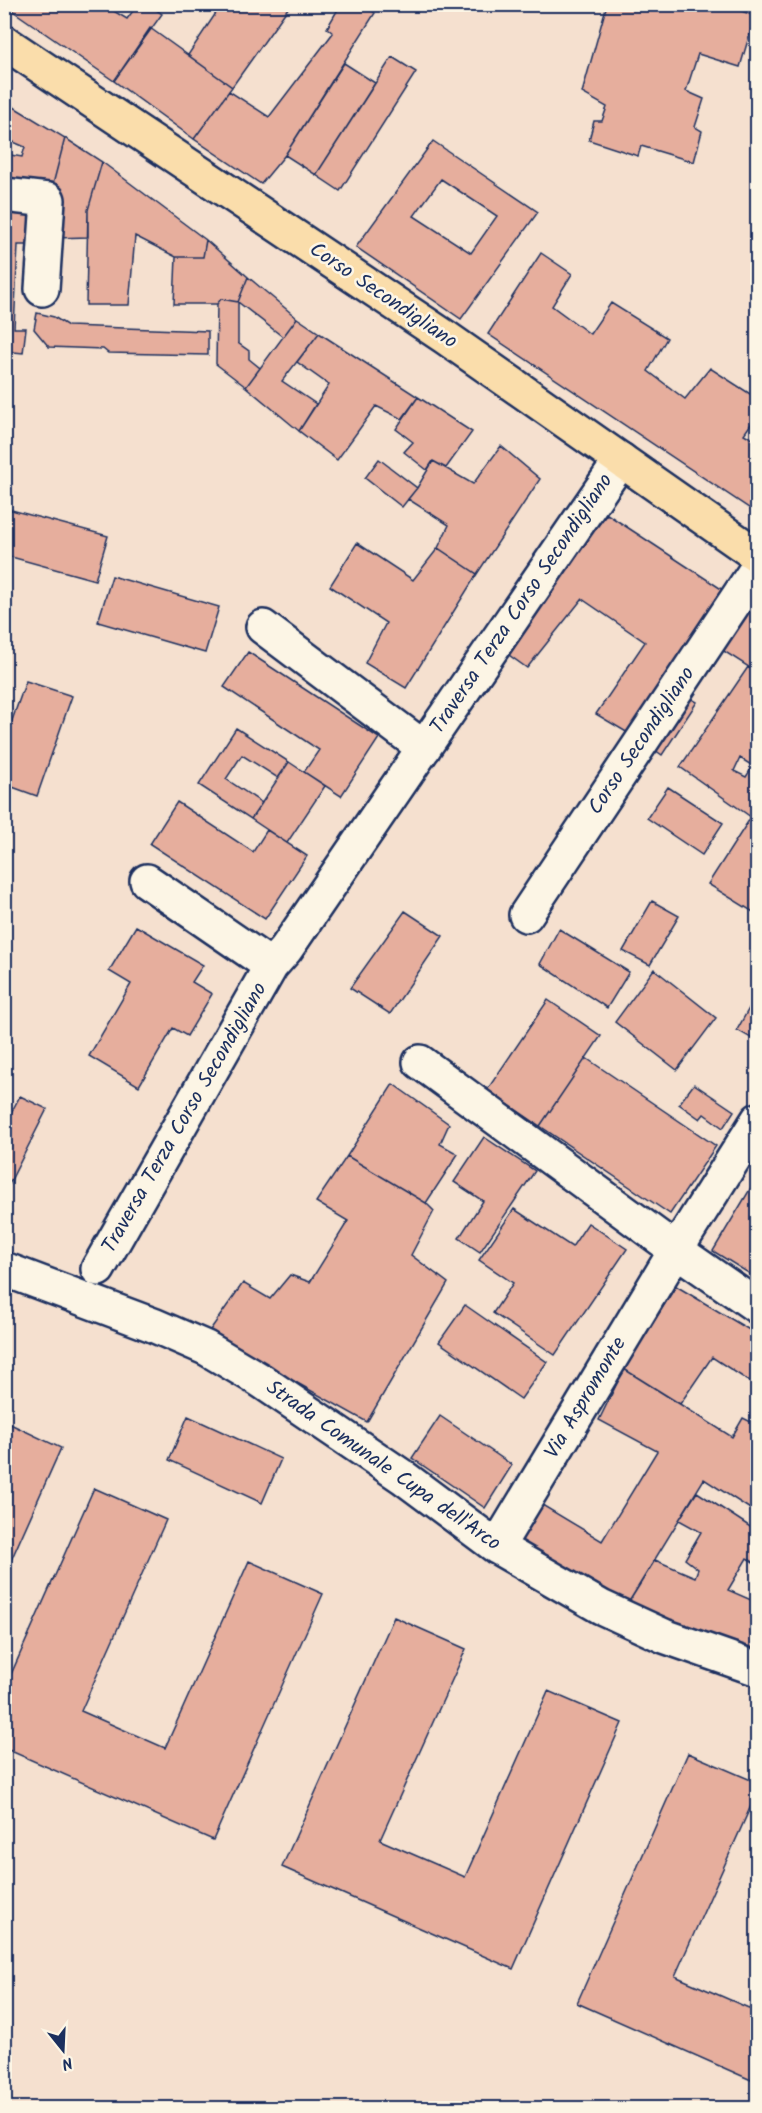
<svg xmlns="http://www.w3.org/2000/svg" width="762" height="2113" font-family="Kalam,sans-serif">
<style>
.building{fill:#e6ae9d;stroke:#1b2f5e;stroke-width:1.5;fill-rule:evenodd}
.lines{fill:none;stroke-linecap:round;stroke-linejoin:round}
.minor-casing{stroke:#1b2f5e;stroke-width:38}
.major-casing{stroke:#1b2f5e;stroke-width:38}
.minor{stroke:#fcf5e5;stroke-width:33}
.major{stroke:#faddab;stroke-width:33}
.labels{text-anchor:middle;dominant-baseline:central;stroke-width:5;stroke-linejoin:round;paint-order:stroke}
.street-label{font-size:21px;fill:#1b2f5e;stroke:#fcf5e5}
</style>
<rect width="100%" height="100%" fill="#f5e0cf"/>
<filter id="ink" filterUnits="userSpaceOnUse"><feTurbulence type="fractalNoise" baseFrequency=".0167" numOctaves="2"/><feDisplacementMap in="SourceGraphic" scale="12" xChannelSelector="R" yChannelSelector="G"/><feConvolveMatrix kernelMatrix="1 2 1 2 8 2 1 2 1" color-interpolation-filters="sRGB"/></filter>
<g filter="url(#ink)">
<path class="building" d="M 11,4 L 102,4 L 127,19 L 138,4 L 148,4 L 162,14 L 114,81 L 10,9 Z
M 222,4 L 291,4 L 232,87 L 188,55 Z
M 341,4 L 362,4 L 375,13 L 285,155 L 261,184 L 194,139 L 229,91 L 269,117 L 333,33 L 327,28 Z
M 607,4 L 723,4 L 755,16 L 740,67 L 698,54 L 686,91 L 704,99 L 695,127 L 702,131 L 694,162 L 641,146 L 638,156 L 589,140 L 594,121 L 602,121 L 607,107 L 582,93 Z
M 150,28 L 232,87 L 194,139 L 114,81 Z
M 392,57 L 416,72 L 340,191 L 316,175 Z
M 344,63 L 375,83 L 316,175 L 285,155 Z
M 4,101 L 65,138 L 51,192 L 4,187 L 4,154 L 22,157 L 25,147 L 4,138 Z
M 65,138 L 102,162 L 88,210 L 88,237 L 54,238 L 51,192 Z
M 433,141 L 538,212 L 461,319 L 356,247 ZM 441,179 L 497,216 L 471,253 L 414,216 Z
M 102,162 L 206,240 L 203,257 L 176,257 L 135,236 L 129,305 L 86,305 L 88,210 Z
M 4,201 L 43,204 L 39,245 L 18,245 L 14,328 L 26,328 L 23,353 L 4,351 Z
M 206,240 L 248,277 L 238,302 L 221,299 L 217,304 L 174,304 L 176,257 L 203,257 Z
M 541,253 L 572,274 L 552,306 L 590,334 L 611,303 L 667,338 L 648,371 L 685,399 L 710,368 L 758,399 L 758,414 L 744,434 L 758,442 L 758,514 L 488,334 Z
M 248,277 L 297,318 L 283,337 L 238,302 Z
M 221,299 L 238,302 L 238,343 L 249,351 L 249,359 L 260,368 L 246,387 L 216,364 L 217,304 Z
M 37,313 L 54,317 L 68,326 L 208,331 L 208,355 L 108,353 L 103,349 L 49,347 L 34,329 Z
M 297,318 L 319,333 L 282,381 L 316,404 L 299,431 L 246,387 Z
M 319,333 L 418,397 L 402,419 L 376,406 L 337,460 L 299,431 L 329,385 L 297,362 Z
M 418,397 L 472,432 L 446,468 L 433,461 L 427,470 L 404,452 L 413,442 L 396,429 Z
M 501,446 L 540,479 L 477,574 L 438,548 L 449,525 L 408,499 L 417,488 L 433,461 L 473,484 Z
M 379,459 L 417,488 L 402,507 L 365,478 Z
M 4,508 L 108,536 L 95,580 L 4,555 Z
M 607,514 L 729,594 L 628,733 L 596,714 L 645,642 L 582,599 L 527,668 L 502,650 Z
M 357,543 L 413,580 L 438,548 L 477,574 L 406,688 L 365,663 L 386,623 L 330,586 Z
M 112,576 L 219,607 L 205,653 L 98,622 Z
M 746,607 L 758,614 L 758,673 L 719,648 Z
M 248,652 L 379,738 L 341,796 L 304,772 L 319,750 L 224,687 Z
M 748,667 L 758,673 L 758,807 L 751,817 L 680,767 ZM 740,758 L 753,766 L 746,777 L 734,771 Z
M 26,681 L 72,696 L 37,796 L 4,784 L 4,743 Z
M 680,692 L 697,702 L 662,755 L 648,745 Z
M 236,728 L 289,762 L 278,778 L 242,755 L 226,779 L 262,803 L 251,819 L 199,785 Z
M 289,762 L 325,786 L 287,843 L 251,819 Z
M 668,787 L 723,823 L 702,855 L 647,818 Z
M 177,802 L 253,852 L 267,830 L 307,856 L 265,919 L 150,844 Z
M 751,817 L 758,821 L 758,915 L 708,884 Z
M 652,901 L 679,916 L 650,965 L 623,951 Z
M 405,911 L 443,936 L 390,1014 L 350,988 Z
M 136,926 L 203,965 L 192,982 L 212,994 L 187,1036 L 173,1028 L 139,1086 L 89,1056 L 131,984 L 109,971 Z
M 559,929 L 629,972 L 607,1008 L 540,964 Z
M 654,969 L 716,1018 L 677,1070 L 615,1022 Z
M 758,992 L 758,1042 L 737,1030 Z
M 548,1000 L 601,1036 L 540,1126 L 487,1090 Z
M 586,1058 L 716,1146 L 670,1214 L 540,1126 Z
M 393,1084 L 449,1124 L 440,1144 L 458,1154 L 426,1203 L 347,1156 Z
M 694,1084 L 734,1111 L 723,1128 L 704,1114 L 700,1119 L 679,1104 Z
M 20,1096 L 47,1109 L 4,1194 L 4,1126 Z
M 484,1137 L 535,1171 L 480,1252 L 459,1238 L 483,1201 L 454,1182 Z
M 347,1156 L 426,1203 L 434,1211 L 411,1255 L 448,1283 L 367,1422 L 208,1333 L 243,1283 L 270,1299 L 290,1275 L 310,1282 L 348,1221 L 316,1202 Z
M 758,1176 L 758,1279 L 713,1251 Z
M 514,1209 L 572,1247 L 588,1223 L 627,1249 L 555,1355 L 493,1313 L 513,1283 L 479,1260 Z
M 676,1286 L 758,1335 L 758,1387 L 712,1357 L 680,1404 L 624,1369 Z
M 465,1305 L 547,1362 L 521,1399 L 439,1342 Z
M 624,1369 L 732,1437 L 743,1418 L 755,1424 L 758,1420 L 758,1514 L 704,1479 L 627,1605 L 518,1542 L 539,1503 L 602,1541 L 657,1451 L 599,1420 Z
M 188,1416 L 281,1459 L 262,1503 L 169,1460 Z
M 440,1416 L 512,1465 L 485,1508 L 412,1458 Z
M 4,1421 L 61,1448 L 4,1576 Z
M 94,1488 L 166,1520 L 81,1711 L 165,1748 L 249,1561 L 323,1594 L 213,1840 L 4,1748 L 4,1690 Z
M 697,1492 L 758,1532 L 758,1565 L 747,1558 L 728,1590 L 758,1603 L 758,1654 L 627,1605 L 655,1560 L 695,1577 L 698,1569 L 685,1559 L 701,1532 L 679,1520 Z
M 394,1617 L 466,1649 L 380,1840 L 465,1877 L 548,1691 L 622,1723 L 513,1969 L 282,1867 Z
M 688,1753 L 758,1783 L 758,1790 L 675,1976 L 758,2012 L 758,2083 L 577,2003 Z"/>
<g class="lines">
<g class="minor-casing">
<path id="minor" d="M 4,195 L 48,200 L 42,289
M 263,627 L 424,748
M 147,881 L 271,966
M 526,915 L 758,567
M 420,1062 L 676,1250 L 758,1307
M 4,1269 L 153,1325 L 206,1348 L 260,1380 L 403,1477 L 497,1547 L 601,1607 L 664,1636 L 758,1669
M 98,1269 L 271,966 L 286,949 L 621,460
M 497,1547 L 676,1250 L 758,1120"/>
</g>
<g class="major-casing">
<path id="major" d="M 4,42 L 445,337 L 758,556"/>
</g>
<use href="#minor" class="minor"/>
<use href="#major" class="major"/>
</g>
</g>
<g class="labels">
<g class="street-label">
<text transform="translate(383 296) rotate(34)">Corso Secondigliano</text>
<text transform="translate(522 604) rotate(-56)">Traversa Terza Corso Secondigliano</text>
<text transform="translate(642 741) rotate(-56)">Corso Secondigliano</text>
<text transform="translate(185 1118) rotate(-60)">Traversa Terza Corso Secondigliano</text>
<text transform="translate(586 1398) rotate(-59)">Via Aspromonte</text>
<text transform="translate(383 1466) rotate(35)">Strada Comunale Cupa dell'Arco</text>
</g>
</g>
<rect width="762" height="2113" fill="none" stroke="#fcf5e5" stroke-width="24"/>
<rect x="12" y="12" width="738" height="2089" fill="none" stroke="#1b2f5e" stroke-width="2" filter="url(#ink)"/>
<g transform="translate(63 2050) rotate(162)" stroke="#fcf5e5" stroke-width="4.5" paint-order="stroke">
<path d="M0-4.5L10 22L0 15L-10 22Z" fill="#1b2f5e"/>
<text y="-9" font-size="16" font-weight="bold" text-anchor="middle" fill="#1b2f5e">N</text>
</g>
</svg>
